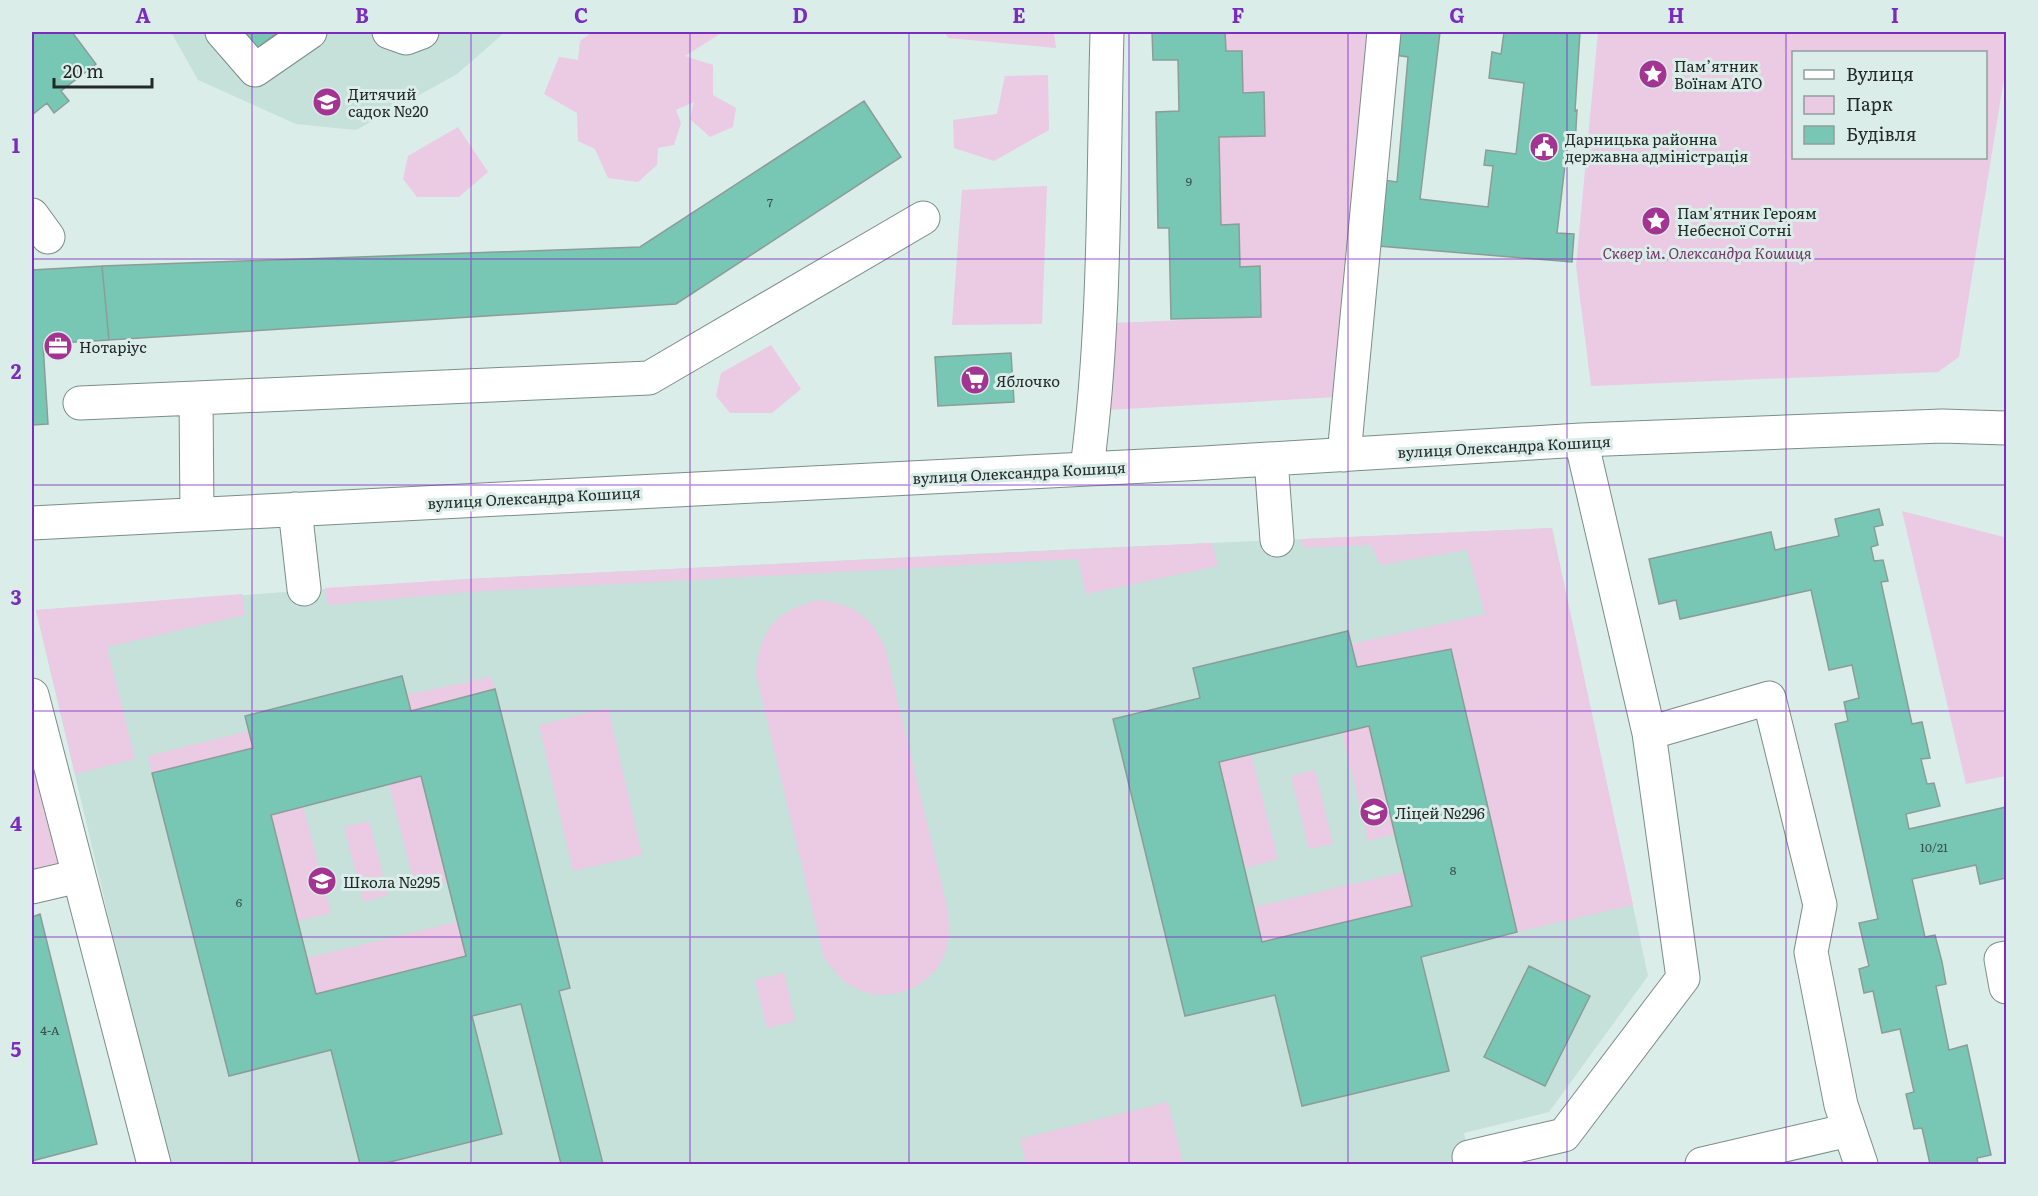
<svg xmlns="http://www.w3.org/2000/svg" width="2038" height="1196" font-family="Literata,serif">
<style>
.built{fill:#c6e0da}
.green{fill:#ebcae3;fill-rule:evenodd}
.building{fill:#78c6b4;stroke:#8c9d98;stroke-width:1.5;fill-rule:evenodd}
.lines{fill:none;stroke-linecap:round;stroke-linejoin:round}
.minor-casing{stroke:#7c8d88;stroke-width:35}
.minor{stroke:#fff;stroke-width:33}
.grid{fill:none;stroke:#7b2cbf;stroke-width:1.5;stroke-opacity:0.55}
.labels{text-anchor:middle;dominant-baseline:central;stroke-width:6;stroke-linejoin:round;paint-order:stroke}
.number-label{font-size:12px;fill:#38504a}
.poi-label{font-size:15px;fill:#222927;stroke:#dbede8;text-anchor:start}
.park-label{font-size:15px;font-style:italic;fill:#733467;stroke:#dbede8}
.street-label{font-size:15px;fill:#222927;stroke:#dbede8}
.neatline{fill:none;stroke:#7b2cbf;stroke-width:2}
.grid-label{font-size:20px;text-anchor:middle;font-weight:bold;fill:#7b2cbf}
</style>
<rect width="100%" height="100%" fill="#dbede8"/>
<path class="built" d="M 171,32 L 505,32 L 457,74 L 356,130 L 296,124 L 198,80 Z
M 1552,528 L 1648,976 L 1549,1112 L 1464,1133 L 1471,1164 L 167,1164 L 36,610 L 467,579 L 1076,549 Z"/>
<path class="green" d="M 592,32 L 630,32 L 633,33 L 635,32 L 723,32 L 685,56 L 713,65 L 713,95 L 736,108 L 733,127 L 710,137 L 690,119 L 694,102 L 676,110 L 681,123 L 674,145 L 658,148 L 657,165 L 638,182 L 608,178 L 595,149 L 578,141 L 577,113 L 544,94 L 559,57 L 578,60 L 580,41 Z
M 945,32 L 1054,32 L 1056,48 L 948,38 Z
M 1225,32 L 1374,32 L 1337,397 L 1106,410 L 1112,323 L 1261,317 L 1240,267 L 1239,225 L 1221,225 L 1219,137 L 1263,92 L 1243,93 L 1242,51 L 1226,51 Z
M 1598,32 L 2006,32 L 2006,66 L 1959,357 L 1938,372 L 1591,386 L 1576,266 ZM 1794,52 L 1986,52 L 1986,158 L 1794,158 Z
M 1048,75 L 1049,130 L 994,161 L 954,148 L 953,120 L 997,114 L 1005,76 Z
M 458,127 L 488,172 L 459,197 L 417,197 L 403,179 L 408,156 Z
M 1047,186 L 1042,324 L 952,325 L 962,190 Z
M 771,345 L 801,389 L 772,413 L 730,413 L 716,396 L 721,373 Z
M 1902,511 L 2004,537 L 2006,539 L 2006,776 L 1966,784 Z
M 1552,528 L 1633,905 L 1517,932 L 1451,650 L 1357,667 L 1351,644 L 1485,614 L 1467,550 L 1380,565 L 1371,545 L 1303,548 L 1302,539 Z
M 1212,543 L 1218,566 L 1086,594 L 1078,559 L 470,592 L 328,605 L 325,588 L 467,579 Z
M 242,594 L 245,615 L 107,647 L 135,759 L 75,774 L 36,610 Z
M 819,600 C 855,605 870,615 885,648 L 948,911 C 949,926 950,938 945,953 C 933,988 886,1006 853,987 C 840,980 833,969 824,958 L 756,674 C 759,630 776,610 819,600 Z
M 491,677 L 495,689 L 411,711 L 407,695 Z
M 608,708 L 642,855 L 573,871 L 539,725 Z
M 1369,726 L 1395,834 L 1368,841 L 1342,732 Z
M 249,731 L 253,748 L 152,773 L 148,756 Z
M 32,733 L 68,870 L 32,878 Z
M 1251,754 L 1278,859 L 1246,868 L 1219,762 Z
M 1315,770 L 1333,844 L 1309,849 L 1291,776 Z
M 421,776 L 447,882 L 416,890 L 389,785 Z
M 303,806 L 331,913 L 298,921 L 271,815 Z
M 369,821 L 388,895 L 363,902 L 344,827 Z
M 1404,872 L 1412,906 L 1262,942 L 1255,907 Z
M 457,922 L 466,956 L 316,994 L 307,958 Z
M 784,973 L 795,1021 L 767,1028 L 755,980 Z
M 1168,1102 L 1183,1164 L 1026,1164 L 1020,1139 Z"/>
<path class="building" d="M 32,32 L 72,32 L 96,64 L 61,91 L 69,101 L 54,113 L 47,103 L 32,115 Z
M 233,32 L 278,32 L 251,53 Z
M 1152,32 L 1225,32 L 1226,51 L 1242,51 L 1243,93 L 1264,92 L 1265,136 L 1219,137 L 1221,225 L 1239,224 L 1240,267 L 1260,266 L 1261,317 L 1171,319 L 1169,228 L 1158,228 L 1156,112 L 1179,111 L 1178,60 L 1153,60 Z
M 1397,32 L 1440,32 L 1420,199 L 1488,207 L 1493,166 L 1484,165 L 1486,150 L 1516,154 L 1524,83 L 1489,78 L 1492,52 L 1501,54 L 1504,32 L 1580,32 L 1575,111 L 1577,110 L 1575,145 L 1567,148 L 1557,233 L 1574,234 L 1572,262 L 1378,246 L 1384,180 L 1397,182 L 1408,57 L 1395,55 Z
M 864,101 L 901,157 L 676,304 L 109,340 L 102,266 L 640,247 Z
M 102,266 L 109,340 L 43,344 L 48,424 L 32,425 L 32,270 Z
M 1011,353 L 1014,402 L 938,406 L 935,357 Z
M 1879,509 L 1883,525 L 1874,527 L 1878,545 L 1871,547 L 1874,561 L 1883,560 L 1888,581 L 1881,582 L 1912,724 L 1922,722 L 1930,758 L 1921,759 L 1927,784 L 1934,783 L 1940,806 L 1906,814 L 1909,829 L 2006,807 L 2006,878 L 1980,884 L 1976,865 L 1912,879 L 1925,937 L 1935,935 L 1942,962 L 1946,984 L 1936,986 L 1949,1050 L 1967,1045 L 1991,1155 L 1977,1158 L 1978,1164 L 1930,1164 L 1922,1128 L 1914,1129 L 1906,1094 L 1914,1092 L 1900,1029 L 1882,1033 L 1873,991 L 1864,993 L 1859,969 L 1869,966 L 1859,923 L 1878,919 L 1835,724 L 1848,721 L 1844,702 L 1859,698 L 1852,665 L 1829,670 L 1811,590 L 1680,619 L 1676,600 L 1659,604 L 1649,559 L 1771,532 L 1775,550 L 1839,536 L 1835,519 Z
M 1348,631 L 1357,667 L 1451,649 L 1517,932 L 1421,957 L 1449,1071 L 1302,1106 L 1275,995 L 1185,1016 L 1113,719 L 1200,698 L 1193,668 ZM 1369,726 L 1412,906 L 1262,942 L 1219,762 Z
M 402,676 L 411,711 L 495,689 L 570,988 L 559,991 L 603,1164 L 561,1164 L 521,1004 L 472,1016 L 502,1134 L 382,1164 L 360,1164 L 331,1050 L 229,1076 L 152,773 L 253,748 L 245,716 ZM 421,776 L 466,956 L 316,994 L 271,815 Z
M 40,914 L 97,1144 L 32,1161 L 32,917 Z
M 1529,966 L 1590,996 L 1545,1086 L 1484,1057 Z"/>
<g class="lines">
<g class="minor-casing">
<path id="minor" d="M 222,32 L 255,70 L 310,32
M 389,32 L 406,38 L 422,32
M 32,215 L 48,237
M 80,403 L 196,398
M 1344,455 L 1384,32
M 1271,459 L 1277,540
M 1087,468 C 1106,324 1103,177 1107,32
M 295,509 L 304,589
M 197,514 L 196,398 L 649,378 L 923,218
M 32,523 L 1204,463 L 1581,440 L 1942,426 L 2006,428
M 32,695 L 154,1164
M 1649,733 L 1769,698 L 1820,905 L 1811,952 L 1841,1105 L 1861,1164
M 32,887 L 79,876
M 2006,958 L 2001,959 L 2006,987
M 1469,1157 L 1564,1135 L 1683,978 L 1649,733 L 1581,440
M 1702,1164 L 1849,1130"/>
</g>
<use href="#minor" class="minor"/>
</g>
<path class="grid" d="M 252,32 L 252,1164M 471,32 L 471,1164M 690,32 L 690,1164M 909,32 L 909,1164M 1129,32 L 1129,1164M 1348,32 L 1348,1164M 1567,32 L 1567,1164M 1786,32 L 1786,1164M 32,259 L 2006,259M 32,485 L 2006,485M 32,711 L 2006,711M 32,937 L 2006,937"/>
<defs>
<g id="sight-disc" transform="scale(1.5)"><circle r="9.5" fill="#a43491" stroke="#dbede8"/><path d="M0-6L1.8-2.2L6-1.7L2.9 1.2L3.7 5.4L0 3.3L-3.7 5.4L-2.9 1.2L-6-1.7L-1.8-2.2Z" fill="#fff"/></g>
<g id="school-disc" transform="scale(1.5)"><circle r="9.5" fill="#a43491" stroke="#dbede8"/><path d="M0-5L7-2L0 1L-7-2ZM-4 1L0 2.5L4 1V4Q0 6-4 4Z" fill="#fff"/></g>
<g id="civic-disc" transform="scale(1.5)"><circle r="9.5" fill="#a43491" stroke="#dbede8"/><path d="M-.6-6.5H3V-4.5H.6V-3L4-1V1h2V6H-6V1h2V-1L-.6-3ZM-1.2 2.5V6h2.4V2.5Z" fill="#fff"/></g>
<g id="office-disc" transform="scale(1.5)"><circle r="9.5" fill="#a43491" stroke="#dbede8"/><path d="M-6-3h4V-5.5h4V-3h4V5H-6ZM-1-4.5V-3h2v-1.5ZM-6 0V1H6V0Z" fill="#fff"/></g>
<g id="supermarket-disc" transform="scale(1.5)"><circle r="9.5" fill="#a43491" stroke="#dbede8"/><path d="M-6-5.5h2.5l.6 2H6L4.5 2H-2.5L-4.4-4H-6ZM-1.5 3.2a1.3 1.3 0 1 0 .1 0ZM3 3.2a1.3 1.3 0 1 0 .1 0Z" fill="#fff"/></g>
</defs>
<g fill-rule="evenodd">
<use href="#sight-disc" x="1653" y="74"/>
<use href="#school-disc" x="327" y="102"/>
<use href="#civic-disc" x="1544" y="147"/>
<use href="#sight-disc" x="1656" y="221"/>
<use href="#office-disc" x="58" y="346"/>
<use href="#supermarket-disc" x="975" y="380"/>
<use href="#school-disc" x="1374" y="812"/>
<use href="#school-disc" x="322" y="881"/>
</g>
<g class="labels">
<g class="number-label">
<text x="1189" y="181">9</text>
<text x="770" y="202">7</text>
<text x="1934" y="847">10/21</text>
<text x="1453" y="870">8</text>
<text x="239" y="902">6</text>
<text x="50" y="1030">4-А</text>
</g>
<g class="poi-label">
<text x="1674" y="65">Пам’ятник<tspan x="1674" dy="17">Воїнам АТО</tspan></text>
<text x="348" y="93">Дитячий<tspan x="348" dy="17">садок №20</tspan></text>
<text x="1565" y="138">Дарницька районна<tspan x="1565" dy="17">державна адміністрація</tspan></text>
<text x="1677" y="212">Пам'ятник Героям<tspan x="1677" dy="17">Небесної Сотні</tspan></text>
<text x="79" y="346">Нотаріус</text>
<text x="996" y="380">Яблочко</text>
<text x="1395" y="812">Ліцей №296</text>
<text x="343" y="881">Школа №295</text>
</g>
<g class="park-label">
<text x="1707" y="252">Сквер ім. Олександра Кошиця</text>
</g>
<g class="street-label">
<text transform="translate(1504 446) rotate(-3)">вулиця Олександра Кошиця</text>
<text transform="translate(1019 472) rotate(-3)">вулиця Олександра Кошиця</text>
<text transform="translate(534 497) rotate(-3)">вулиця Олександра Кошиця</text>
</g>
</g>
<rect width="2038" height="1196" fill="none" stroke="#dbede8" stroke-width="66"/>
<rect x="1792" y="51" width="195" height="108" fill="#dbede8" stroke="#919f9b" stroke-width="1.5"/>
<rect x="1804" y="70" width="30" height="9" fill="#ffffff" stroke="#919f9b" stroke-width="1.5"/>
<text x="1846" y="81" font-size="18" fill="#222927">Вулиця</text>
<rect x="1804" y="96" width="30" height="18" fill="#ebcae3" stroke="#919f9b" stroke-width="1.5"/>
<text x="1846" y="111" font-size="18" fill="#222927">Парк</text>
<rect x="1804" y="126" width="30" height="18" fill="#78c6b4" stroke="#919f9b" stroke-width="1.5"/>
<text x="1846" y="141" font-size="18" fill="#222927">Будівля</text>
<path d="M54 78v9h98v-9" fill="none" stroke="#222927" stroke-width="3"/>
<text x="63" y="78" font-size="18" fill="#222927" stroke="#dbede8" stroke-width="4.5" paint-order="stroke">20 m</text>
<rect x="33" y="33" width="1972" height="1130" class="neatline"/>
<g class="grid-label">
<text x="143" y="23">A</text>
<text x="362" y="23">B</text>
<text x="581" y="23">C</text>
<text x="800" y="23">D</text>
<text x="1019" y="23">E</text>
<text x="1238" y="23">F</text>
<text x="1457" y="23">G</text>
<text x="1676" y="23">H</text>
<text x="1895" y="23">I</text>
<text x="16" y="153">1</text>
<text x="16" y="379">2</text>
<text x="16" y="605">3</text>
<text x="16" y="831">4</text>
<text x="16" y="1057">5</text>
</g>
</svg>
